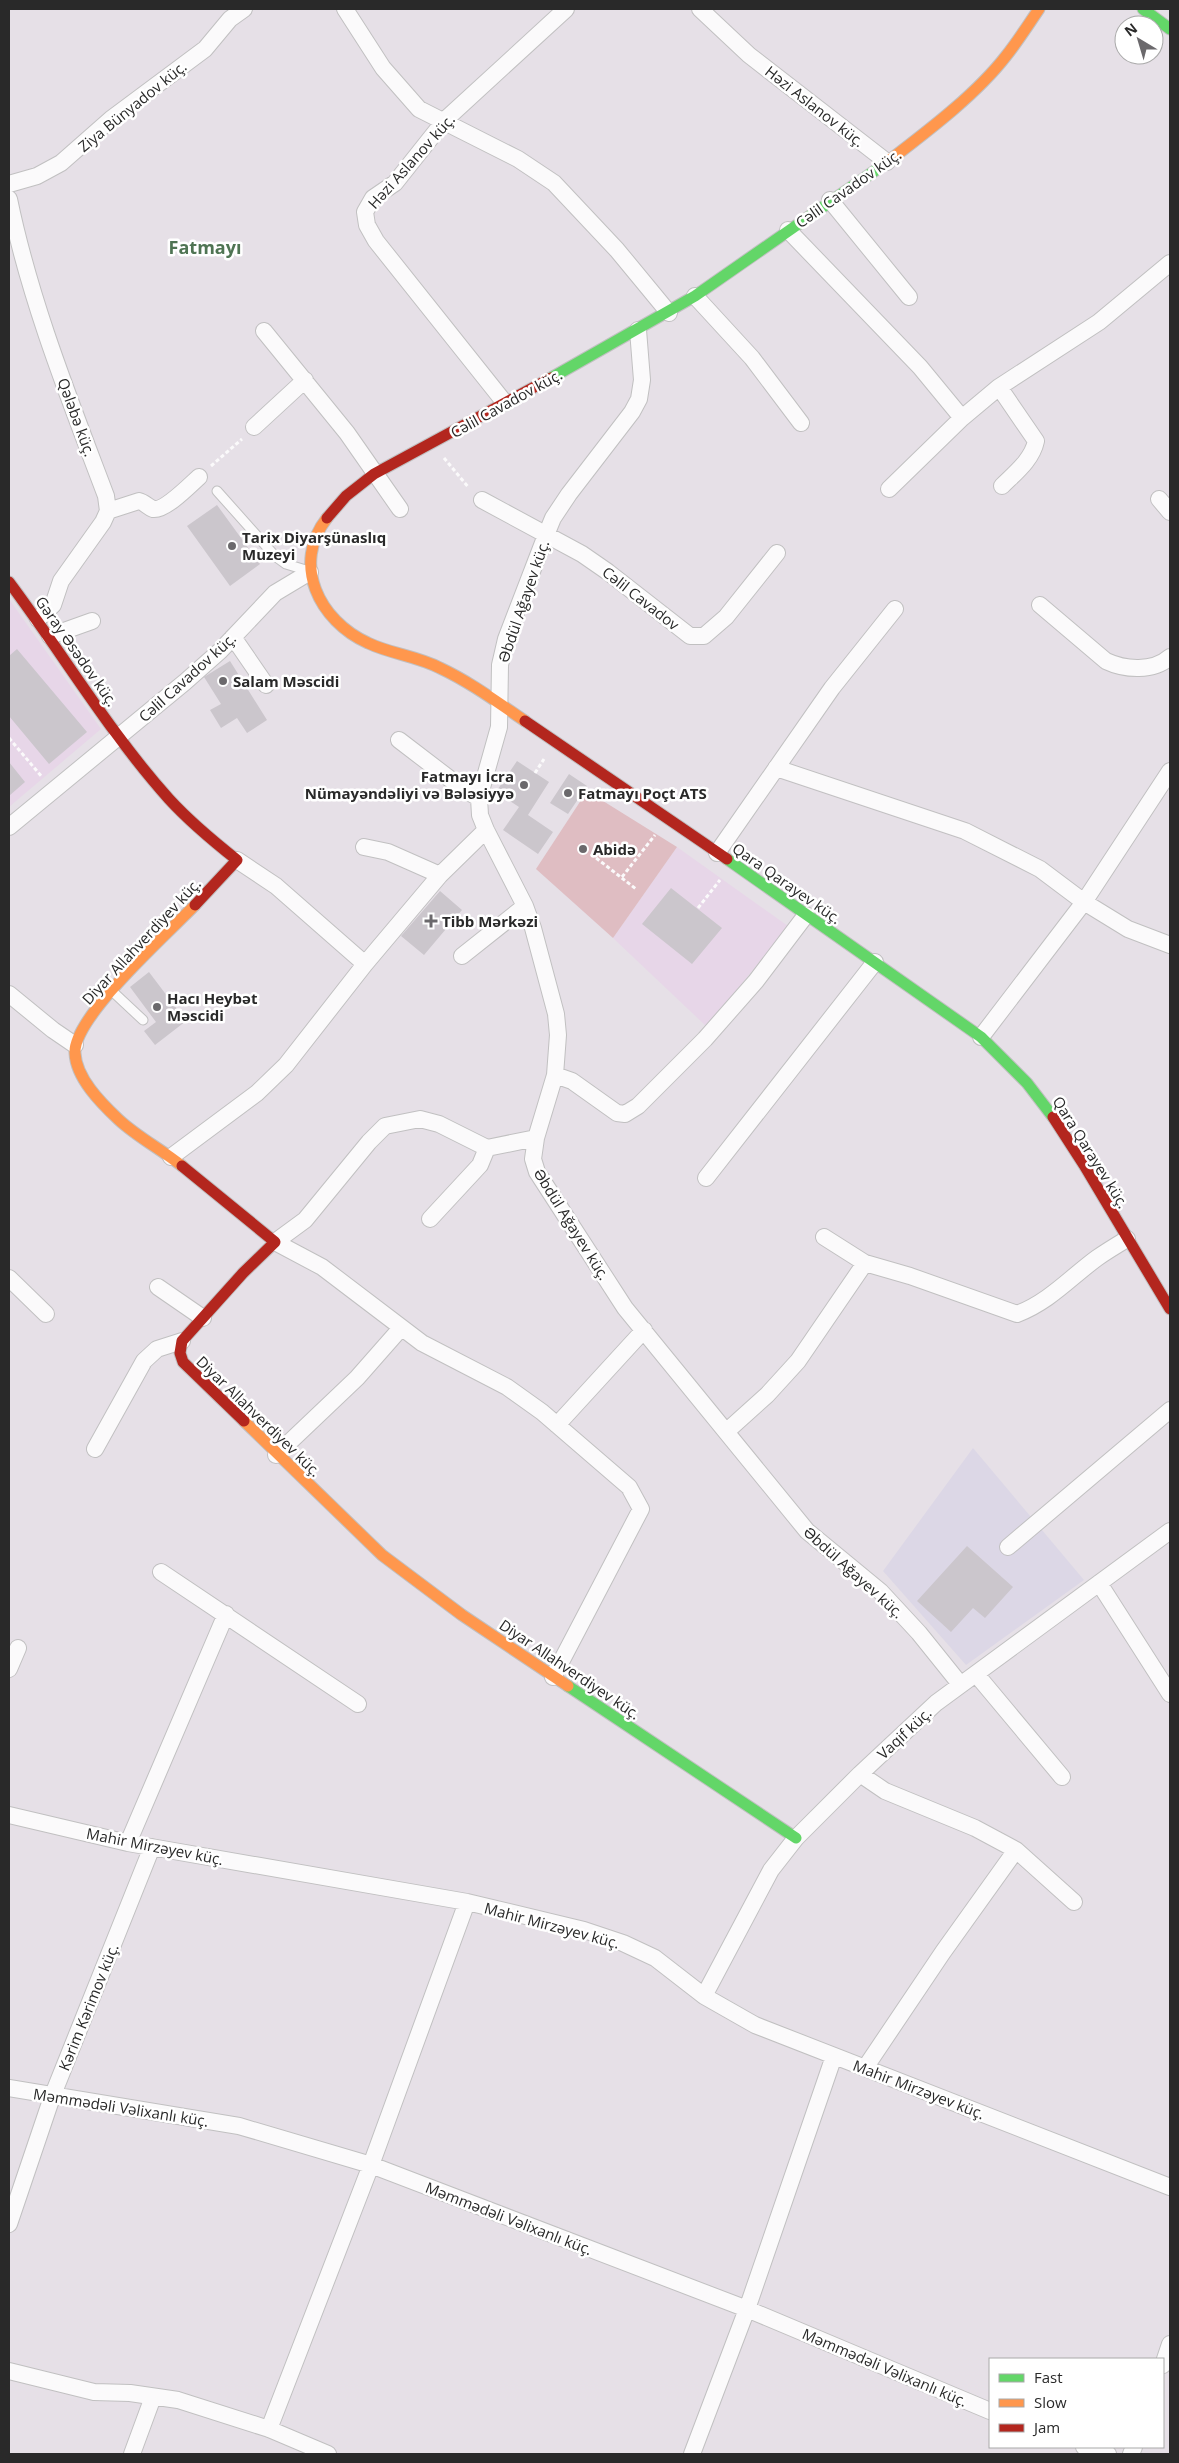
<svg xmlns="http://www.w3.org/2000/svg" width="1179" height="2463" font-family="'Open Sans',sans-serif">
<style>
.education{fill:#e7d6e8}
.medical{fill:#dcd7e6}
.green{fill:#dfbdc2}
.building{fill:#cbc6cc}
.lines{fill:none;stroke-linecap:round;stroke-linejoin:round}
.lane-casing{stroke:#c1c0c1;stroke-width:11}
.street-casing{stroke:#c1c0c1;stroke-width:18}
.fast-casing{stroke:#c1c0c1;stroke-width:13}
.slow-casing{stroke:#c1c0c1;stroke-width:13}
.jam-casing{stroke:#c1c0c1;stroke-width:13}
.path{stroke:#fbfafb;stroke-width:3;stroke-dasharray:4 2.5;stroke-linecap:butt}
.lane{stroke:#fbfafb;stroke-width:9}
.street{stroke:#fbfafb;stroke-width:16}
.fast{stroke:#63d668;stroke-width:11}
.slow{stroke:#ff974d;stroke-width:11}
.jam{stroke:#b3261e;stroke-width:11}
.poi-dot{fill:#6b696c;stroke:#fff;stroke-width:2}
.labels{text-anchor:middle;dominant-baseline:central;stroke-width:5;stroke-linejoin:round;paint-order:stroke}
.street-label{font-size:15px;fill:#292929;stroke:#fff}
.poi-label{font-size:15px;font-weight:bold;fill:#292929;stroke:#fff;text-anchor:start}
.quarter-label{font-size:18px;font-weight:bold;fill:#4f7453;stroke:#fff}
</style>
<rect width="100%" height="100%" fill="#e6e0e7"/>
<path class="education" d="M 9,599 L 101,729 L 9,807 Z
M 677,847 L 788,926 L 707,1027 L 613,938 Z"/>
<path class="medical" d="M 973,1448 L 1084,1580 L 966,1665 L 883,1571 Z"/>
<path class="green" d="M 587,791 L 677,847 L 613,938 L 536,869 Z"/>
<path class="building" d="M 217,505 L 260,564 L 230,586 L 187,526 Z
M 17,649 L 87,732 L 49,764 L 9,716 L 9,656 Z
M 230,661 L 267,720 L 247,733 L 237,718 L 221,728 L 210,710 L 221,704 L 204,677 Z
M 517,761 L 549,782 L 528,815 L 553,832 L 538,854 L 503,830 L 519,807 L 496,792 Z
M 9,762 L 25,782 L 9,796 Z
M 569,774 L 587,786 L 568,814 L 550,803 Z
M 671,888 L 722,928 L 692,964 L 642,924 Z
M 440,891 L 462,910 L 424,955 L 401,936 Z
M 149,972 L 186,1021 L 155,1045 L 144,1031 L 156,1022 L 130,987 Z
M 967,1546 L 1013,1587 L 985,1618 L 973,1608 L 951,1632 L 917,1601 Z"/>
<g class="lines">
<g class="lane-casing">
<path id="lane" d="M 217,491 L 275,556 L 286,564 L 309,571
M 112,991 L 143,1020"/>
</g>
<g class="street-casing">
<path id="street" d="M 345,9 L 383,68 L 419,109 L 518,159 L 554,183 L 617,250 L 669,313
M 700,9 L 749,55 L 887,162
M 9,184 L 37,176 L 61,163 L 111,119 L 205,49 L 230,19 L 244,9
M 9,199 C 30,301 69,398 106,496 L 108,511 L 103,522 L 61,581 L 53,605 L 38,619
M 830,200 L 909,297
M 788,230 L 920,367 L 962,418
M 695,296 L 752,358 L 801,423
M 638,330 L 642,380 L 639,399 L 632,412 L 569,494 L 553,518 L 546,535 L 506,639 L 500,665 L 499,727 L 479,798 L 480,815 L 486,830 L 525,906 L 533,928 L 556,1014 L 558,1035 L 555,1075 L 536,1138 L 533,1159 L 537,1172 L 625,1308 L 807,1531 L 881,1592 L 919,1633 L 960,1684
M 264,331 L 347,433 L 400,509
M 999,387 L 1036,441 C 1032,460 1015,473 1002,486
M 505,403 L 376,241 L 367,225 L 365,212 L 373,198 L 395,183 L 445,120 L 566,9
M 254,427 L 305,380
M 889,489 L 962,418 L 999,387 L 1099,322 L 1170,263
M 1159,499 L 1170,512
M 482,500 L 582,554 L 608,572 L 690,636 L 704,636 L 726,617 L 777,553
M 108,511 L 139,501 C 144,502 148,507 153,509 C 165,511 190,485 199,477
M 1040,605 L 1106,661 C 1125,670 1153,672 1170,657
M 50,636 L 92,621
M 233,637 L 266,685
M 399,740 L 463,789 L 479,798
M 776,768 L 965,831 L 1040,869 L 1084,902 L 1128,929 L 1170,945
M 9,827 L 185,682 L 220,651 L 275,593 L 310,572
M 364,847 L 388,852 L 440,875
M 717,853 L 832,688 L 895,609
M 237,860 L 276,886 L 365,964
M 462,956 L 525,906
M 9,994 L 53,1030 L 75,1045
M 981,1037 L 1084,902 L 1170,771
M 555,1075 L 572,1081 L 617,1113 L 625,1114 L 638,1106 L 705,1039 L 756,981 L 806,915
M 487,1148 L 439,1124 L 420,1119 L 385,1126 L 369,1142 L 305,1220 L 275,1242 L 322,1267 L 422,1343 L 507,1387 L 542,1412 L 629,1487 L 641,1509 L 553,1677
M 171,1157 L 257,1093 L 286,1065 L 365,964 L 440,875 L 486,830
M 706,1178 L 875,962
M 430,1219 L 480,1165 L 487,1148 L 536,1138
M 824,1237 L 865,1263
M 9,1278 L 46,1314
M 158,1287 L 203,1318
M 557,1425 L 644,1330
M 727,1431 L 767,1395 L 798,1361 L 865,1263 L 910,1276 L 1017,1314 C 1049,1302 1071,1277 1097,1258 C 1107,1251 1117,1245 1127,1239
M 95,1449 L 144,1361 L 157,1349 L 182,1341
M 276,1455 L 357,1378 L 401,1328
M 1008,1547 L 1170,1410
M 161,1572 L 358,1704
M 1099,1583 L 1170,1694
M 9,1669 L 18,1648
M 976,1674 L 1062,1777
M 860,1774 L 885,1791 L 975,1828 L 1016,1850 L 1074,1902
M 9,1815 L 128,1843 L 467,1902 L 584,1930 L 623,1943 L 655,1958 L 704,1996 L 755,2025 L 1170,2187
M 128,1843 L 226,1614
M 704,1996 L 771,1870 L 796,1838 L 860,1774 L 936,1703 L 1170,1531
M 865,2068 L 943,1952 L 1016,1850
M 9,2088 L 239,2126 L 371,2165 L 747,2309 L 990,2411
M 9,2224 L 52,2097 L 152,1847
M 1163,2365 L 1170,2344
M 9,2371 L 94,2392 L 130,2393 L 178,2400 L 269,2429 L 328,2454
M 269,2429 L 371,2165 L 467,1902
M 1084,2447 L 1108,2454
M 132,2454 L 153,2397
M 692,2454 L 747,2309 L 834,2056
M 1131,2454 L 1134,2447"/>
</g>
<g class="fast-casing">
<path id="fast" d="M 1143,9 L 1170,29
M 551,378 L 695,296 L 886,163
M 727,859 L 981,1037 L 1027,1083 L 1053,1117
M 568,1686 L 796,1838"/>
</g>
<g class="slow-casing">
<path id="slow" d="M 886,163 C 925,133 976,95 1006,56 C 1018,41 1028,25 1039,9
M 327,518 C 291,564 319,621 368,643 C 391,654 417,656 440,668 C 470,682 497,702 525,721
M 182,1166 C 161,1149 137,1137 118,1119 C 101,1103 76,1078 75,1053 C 73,1017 168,933 195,905
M 244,1421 L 382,1555 L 462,1615 L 568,1686"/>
</g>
<g class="jam-casing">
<path id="jam" d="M 327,518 L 346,496 L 374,474 L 551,378
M 9,582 C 63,654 109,732 169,799 C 190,822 213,841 237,860 L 195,905
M 525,721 L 727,859
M 1053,1117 L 1084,1165 L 1170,1309
M 182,1166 L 275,1242 L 243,1273 L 182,1341 L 180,1353 L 183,1362 L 244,1421"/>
</g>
<path class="path" d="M 444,458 L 469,488
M 211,466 L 242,439
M 9,738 L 42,777
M 535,773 L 544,759
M 591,854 L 636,889
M 622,877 L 655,835
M 698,908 L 720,880"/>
<use href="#lane" class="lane"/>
<use href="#street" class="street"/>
<use href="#fast" class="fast"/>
<use href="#slow" class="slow"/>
<use href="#jam" class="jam"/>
</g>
<g class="poi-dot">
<circle cx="232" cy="546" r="5"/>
<circle cx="223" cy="681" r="5"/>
<circle cx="524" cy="785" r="5"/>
<circle cx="568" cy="793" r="5"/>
<circle cx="583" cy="849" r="5"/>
<path d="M428.5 913.5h5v5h5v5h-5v5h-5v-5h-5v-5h5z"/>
<circle cx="157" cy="1007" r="5"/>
</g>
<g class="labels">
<g class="street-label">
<text transform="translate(132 106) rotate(-39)">Ziya Bünyadov küç.</text>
<text transform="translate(815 106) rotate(38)">Həzi Aslanov küç.</text>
<text transform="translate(411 161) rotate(-48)">Həzi Aslanov küç.</text>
<text transform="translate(848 188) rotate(-35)">Cəlil Cavadov küç.</text>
<text transform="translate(506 403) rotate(-29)">Cəlil Cavadov küç.</text>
<text transform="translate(77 417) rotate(70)">Qələbə küç.</text>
<text transform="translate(641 598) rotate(38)">Cəlil Cavadov</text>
<text transform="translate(523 601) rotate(-71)">Əbdül Ağayev küç.</text>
<text transform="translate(77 651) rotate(55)">Gəray Əsədov küç.</text>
<text transform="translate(187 677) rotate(-42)">Cəlil Cavadov küç.</text>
<text transform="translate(787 883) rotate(35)">Qara Qarayev küç.</text>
<text transform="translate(141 941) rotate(-47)">Diyar Allahverdiyev küç.</text>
<text transform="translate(1091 1152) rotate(58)">Qara Qarayev küç.</text>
<text transform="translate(572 1224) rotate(58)">Əbdül Ağayev küç.</text>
<text transform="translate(259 1416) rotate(44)">Diyar Allahverdiyev küç.</text>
<text transform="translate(854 1572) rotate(42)">Əbdül Ağayev küç.</text>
<text transform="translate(570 1669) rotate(34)">Diyar Allahverdiyev küç.</text>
<text transform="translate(904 1733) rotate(-43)">Vaqif küç.</text>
<text transform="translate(155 1846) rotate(11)">Mahir Mirzəyev küç.</text>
<text transform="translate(552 1925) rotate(15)">Mahir Mirzəyev küç.</text>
<text transform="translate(88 2007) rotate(-68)">Kərim Kərimov küç.</text>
<text transform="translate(919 2089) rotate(21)">Mahir Mirzəyev küç.</text>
<text transform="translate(121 2107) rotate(9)">Məmmədəli Vəlixanlı küç.</text>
<text transform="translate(509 2218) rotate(21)">Məmmədəli Vəlixanlı küç.</text>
<text transform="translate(885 2367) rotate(23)">Məmmədəli Vəlixanlı küç.</text>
</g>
<g class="poi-label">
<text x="242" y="537">Tarix Diyarşünaslıq<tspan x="242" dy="17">Muzeyi</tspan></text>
<text x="233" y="681">Salam Məscidi</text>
<text x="514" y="776" text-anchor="end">Fatmayı İcra<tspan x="514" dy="17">Nümayəndəliyi və Bələsiyyə</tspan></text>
<text x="578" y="793">Fatmayı Poçt ATS</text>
<text x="593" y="849">Abidə</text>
<text x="442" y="921">Tibb Mərkəzi</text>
<text x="167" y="998">Hacı Heybət<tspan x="167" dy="17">Məscidi</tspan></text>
</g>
<g class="quarter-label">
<text x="205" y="247">Fatmayı</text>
</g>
</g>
<rect width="1179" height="2463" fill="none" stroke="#292929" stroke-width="20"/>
<rect x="989" y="2358" width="175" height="90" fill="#ffffff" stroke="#a9a9a9"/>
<rect x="999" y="2374" width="25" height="8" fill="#63d668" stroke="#a9a9a9"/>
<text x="1034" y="2383" font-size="15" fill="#292929">Fast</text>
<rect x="999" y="2399" width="25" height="8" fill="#ff974d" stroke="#a9a9a9"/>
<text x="1034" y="2408" font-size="15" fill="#292929">Slow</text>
<rect x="999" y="2424" width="25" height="8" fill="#b3261e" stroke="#a9a9a9"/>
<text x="1034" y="2433" font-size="15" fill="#292929">Jam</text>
<g transform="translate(1139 40) rotate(322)"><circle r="24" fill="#ffffff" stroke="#a9a9a9"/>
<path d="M0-4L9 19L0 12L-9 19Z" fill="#6b696c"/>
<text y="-8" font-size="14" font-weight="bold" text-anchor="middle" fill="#292929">N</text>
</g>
</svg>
